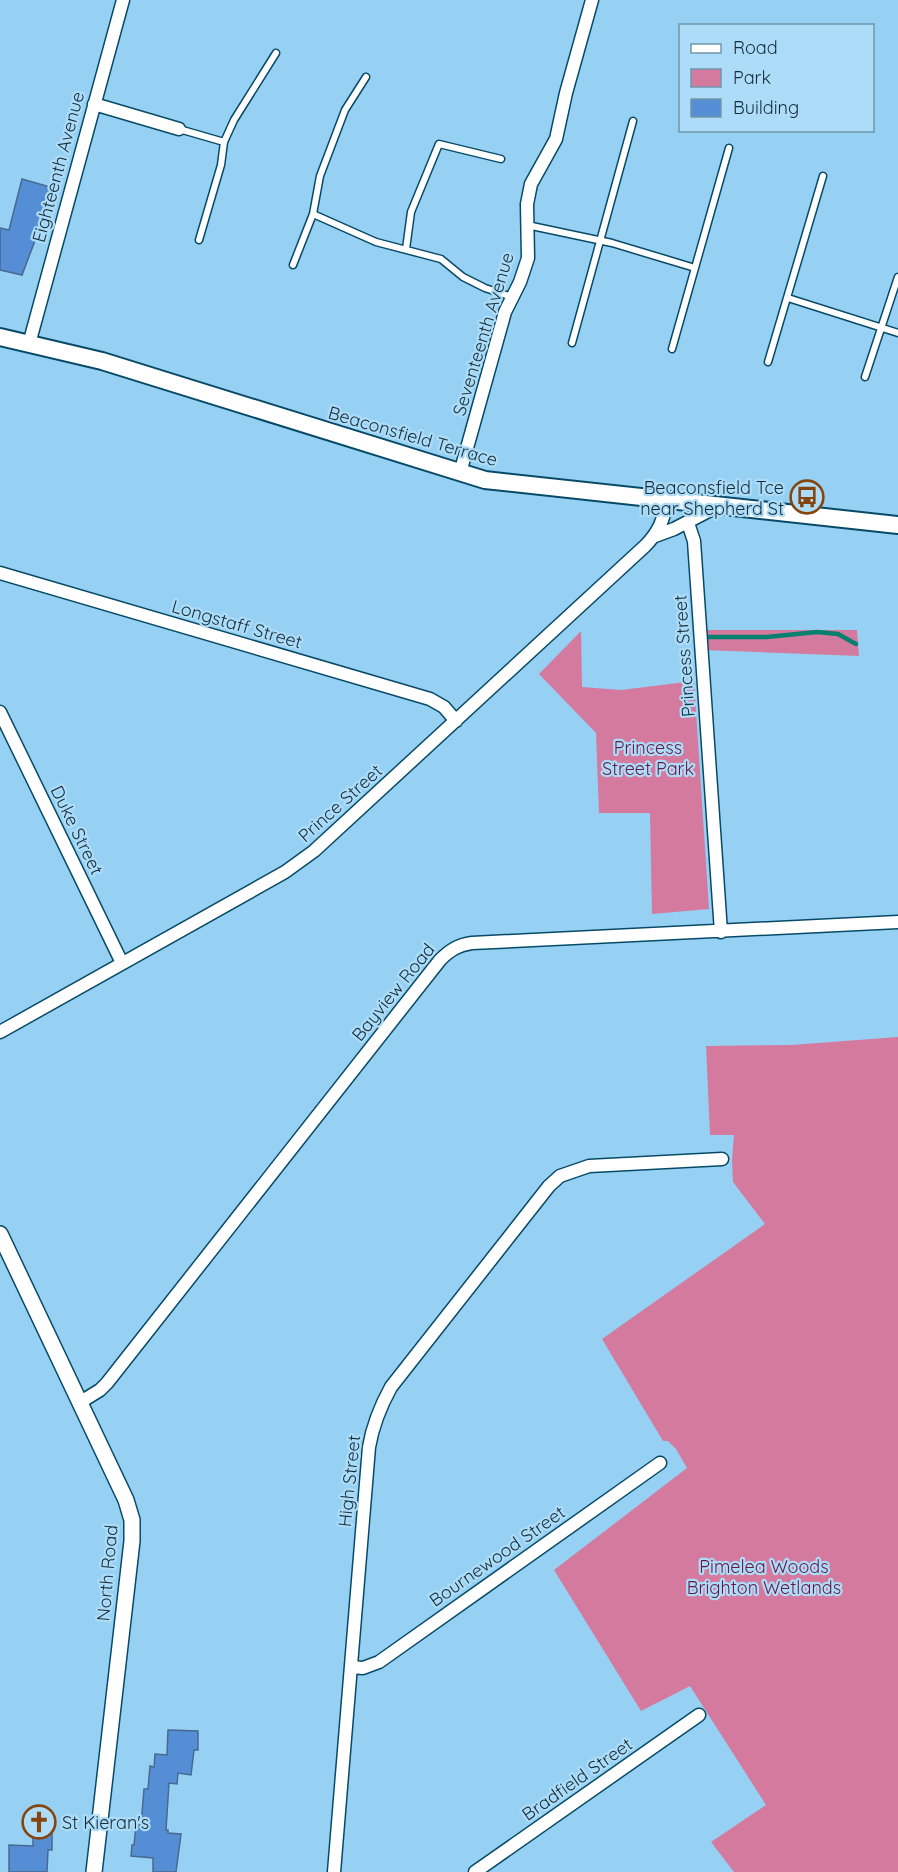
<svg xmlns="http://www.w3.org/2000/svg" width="898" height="1872" font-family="Quicksand,sans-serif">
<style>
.green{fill:#d47a9f}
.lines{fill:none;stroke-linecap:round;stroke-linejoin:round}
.stream{stroke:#078070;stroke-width:4.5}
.building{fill:#558ed4;stroke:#476993;stroke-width:1.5}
.service-casing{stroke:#074a67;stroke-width:9}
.minor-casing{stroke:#074a67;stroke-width:15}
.tertiary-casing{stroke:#074a67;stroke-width:18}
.secondary-casing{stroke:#074a67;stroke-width:20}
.service{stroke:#fff;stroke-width:6}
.minor{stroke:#fff;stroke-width:12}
.tertiary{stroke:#fff;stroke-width:15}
.secondary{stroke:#fff;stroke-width:16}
.labels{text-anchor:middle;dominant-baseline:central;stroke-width:4.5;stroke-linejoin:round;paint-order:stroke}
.street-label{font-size:18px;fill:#142c39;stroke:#addcf8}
.poi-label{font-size:18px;fill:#142c39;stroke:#addcf8;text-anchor:end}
.park-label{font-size:18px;fill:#691741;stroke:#addcf8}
</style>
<rect width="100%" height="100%" fill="#96d1f3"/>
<path class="green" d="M 702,630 L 857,630 L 859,656 L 703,650 Z
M 581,631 L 582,687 L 621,690 L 694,681 L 709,909 L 652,914 L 650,813 L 599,813 L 596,733 L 539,674 Z
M 898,1037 L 898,1872 L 734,1872 L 711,1842 L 766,1805 L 690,1686 L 641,1711 L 554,1570 L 687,1468 L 676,1449 L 668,1441 L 663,1441 L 602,1339 L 765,1224 L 733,1182 L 732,1160 L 734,1135 L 710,1135 L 706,1046 L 791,1045 Z"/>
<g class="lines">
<path class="stream" d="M 705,637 L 767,637 L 817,632 L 838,634 L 856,644"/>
</g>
<path class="building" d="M 22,179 L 50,187 L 36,238 L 22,275 L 0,270 L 0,228 L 9,230 Z
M 168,1730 L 198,1731 L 198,1750 L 194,1750 L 191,1775 L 178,1773 L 177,1784 L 169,1783 L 166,1830 L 168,1830 L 168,1833 L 181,1834 L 176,1872 L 153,1872 L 153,1858 L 131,1856 L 132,1845 L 134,1845 L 136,1825 L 141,1825 L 144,1789 L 148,1789 L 150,1766 L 154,1767 L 155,1754 L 167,1755 Z
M 33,1834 L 52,1834 L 52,1850 L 48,1850 L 47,1872 L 9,1872 L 9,1845 L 33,1846 Z"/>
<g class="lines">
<g class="service-casing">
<path id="service" d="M 179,129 L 224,142
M 313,214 L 376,242 L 441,259 L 463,277 L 485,288 L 512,297
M 527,225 L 612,243 L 695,268
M 199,240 L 221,165 L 224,142 L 234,120 L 276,53
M 406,249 L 411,212 L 439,144 L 501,159
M 293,265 L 313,214 L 320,176 L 345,110 L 366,77
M 788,298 L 898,333
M 572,343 L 633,121
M 672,349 L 729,148
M 768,362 L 823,176
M 865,377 L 898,277"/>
</g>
<g class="minor-casing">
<path id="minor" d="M 94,104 L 179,129
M 29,344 L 123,0
M 460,473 L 505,312 L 520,282 L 528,258 L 527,204 L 531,184 L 556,139 L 566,93 L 592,0
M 688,523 L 694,541 L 721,932
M 655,536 L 674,529 L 718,506
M 0,573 L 430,699 L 444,707 L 456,721
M 0,712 L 122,963
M 0,1032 L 285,872 L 314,851 L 645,546 C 659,532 664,519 667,500
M 79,1403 L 100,1390 L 107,1383 L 440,960 C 450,950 458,945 472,943 L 898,922
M 351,1667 L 363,1668 L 379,1662 L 660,1463
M 334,1872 L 369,1447 C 373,1424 380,1407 391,1387 L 549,1186 L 560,1176 L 589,1166 L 722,1159
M 475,1872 L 699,1715"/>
</g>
<g class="tertiary-casing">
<path id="tertiary" d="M 0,1234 L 126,1500 L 132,1520 L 132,1541 L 94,1872"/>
</g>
<g class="secondary-casing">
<path id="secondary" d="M 0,337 L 102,361 L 485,480 L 898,525"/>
</g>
<use href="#service" class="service"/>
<use href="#minor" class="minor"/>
<use href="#tertiary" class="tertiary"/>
<use href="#secondary" class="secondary"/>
</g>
<defs>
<g id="bus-ring" transform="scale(1.725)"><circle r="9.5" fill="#addcf8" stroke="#85450e" stroke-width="1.5"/><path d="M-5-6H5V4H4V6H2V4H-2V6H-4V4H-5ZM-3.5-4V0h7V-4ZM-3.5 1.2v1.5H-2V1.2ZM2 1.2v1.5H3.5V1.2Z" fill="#85450e"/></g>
<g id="church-ring" transform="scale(1.725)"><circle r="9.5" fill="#addcf8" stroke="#85450e" stroke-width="1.5"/><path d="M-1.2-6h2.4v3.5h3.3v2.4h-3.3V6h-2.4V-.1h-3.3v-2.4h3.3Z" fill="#85450e"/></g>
</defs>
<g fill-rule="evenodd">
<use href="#bus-ring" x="807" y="497"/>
<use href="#church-ring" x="39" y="1822"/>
</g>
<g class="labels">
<g class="street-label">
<text transform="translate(58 167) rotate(-75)">Eighteenth Avenue</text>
<text transform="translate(483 334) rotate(-73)">Seventeenth Avenue</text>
<text transform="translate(413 436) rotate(16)">Beaconsfield Terrace</text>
<text transform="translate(237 624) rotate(16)">Longstaff Street</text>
<text transform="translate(684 656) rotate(-94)">Princess Street</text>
<text transform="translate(340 803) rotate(-42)">Prince Street</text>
<text transform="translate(77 830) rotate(64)">Duke Street</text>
<text transform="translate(393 992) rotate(-51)">Bayview Road</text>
<text transform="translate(349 1481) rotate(-84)">High Street</text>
<text transform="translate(497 1556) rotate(-35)">Bournewood Street</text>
<text transform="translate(107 1573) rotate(-85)">North Road</text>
<text transform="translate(577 1779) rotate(-35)">Bradfield Street</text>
</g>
<g class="poi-label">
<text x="784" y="487">Beaconsfield Tce<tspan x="784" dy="21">near Shepherd St</tspan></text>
<text x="62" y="1822" text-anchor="start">St Kieran's</text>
</g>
<g class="park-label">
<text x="648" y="747">Princess<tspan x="648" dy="21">Street Park</tspan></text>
<text x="764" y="1566">Pimelea Woods<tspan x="764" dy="21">Brighton Wetlands</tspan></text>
</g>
</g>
<rect x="679" y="24" width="195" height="108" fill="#addcf8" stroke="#7096ac" stroke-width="1.5"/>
<rect x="691" y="44" width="30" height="9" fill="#ffffff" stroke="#7096ac" stroke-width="1.5"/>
<text x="733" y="54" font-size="18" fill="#142c39">Road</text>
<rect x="691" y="69" width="30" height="18" fill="#d47a9f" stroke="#7096ac" stroke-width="1.5"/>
<text x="733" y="84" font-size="18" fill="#142c39">Park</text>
<rect x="691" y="99" width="30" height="18" fill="#558ed4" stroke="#7096ac" stroke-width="1.5"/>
<text x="733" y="114" font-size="18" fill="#142c39">Building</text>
</svg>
